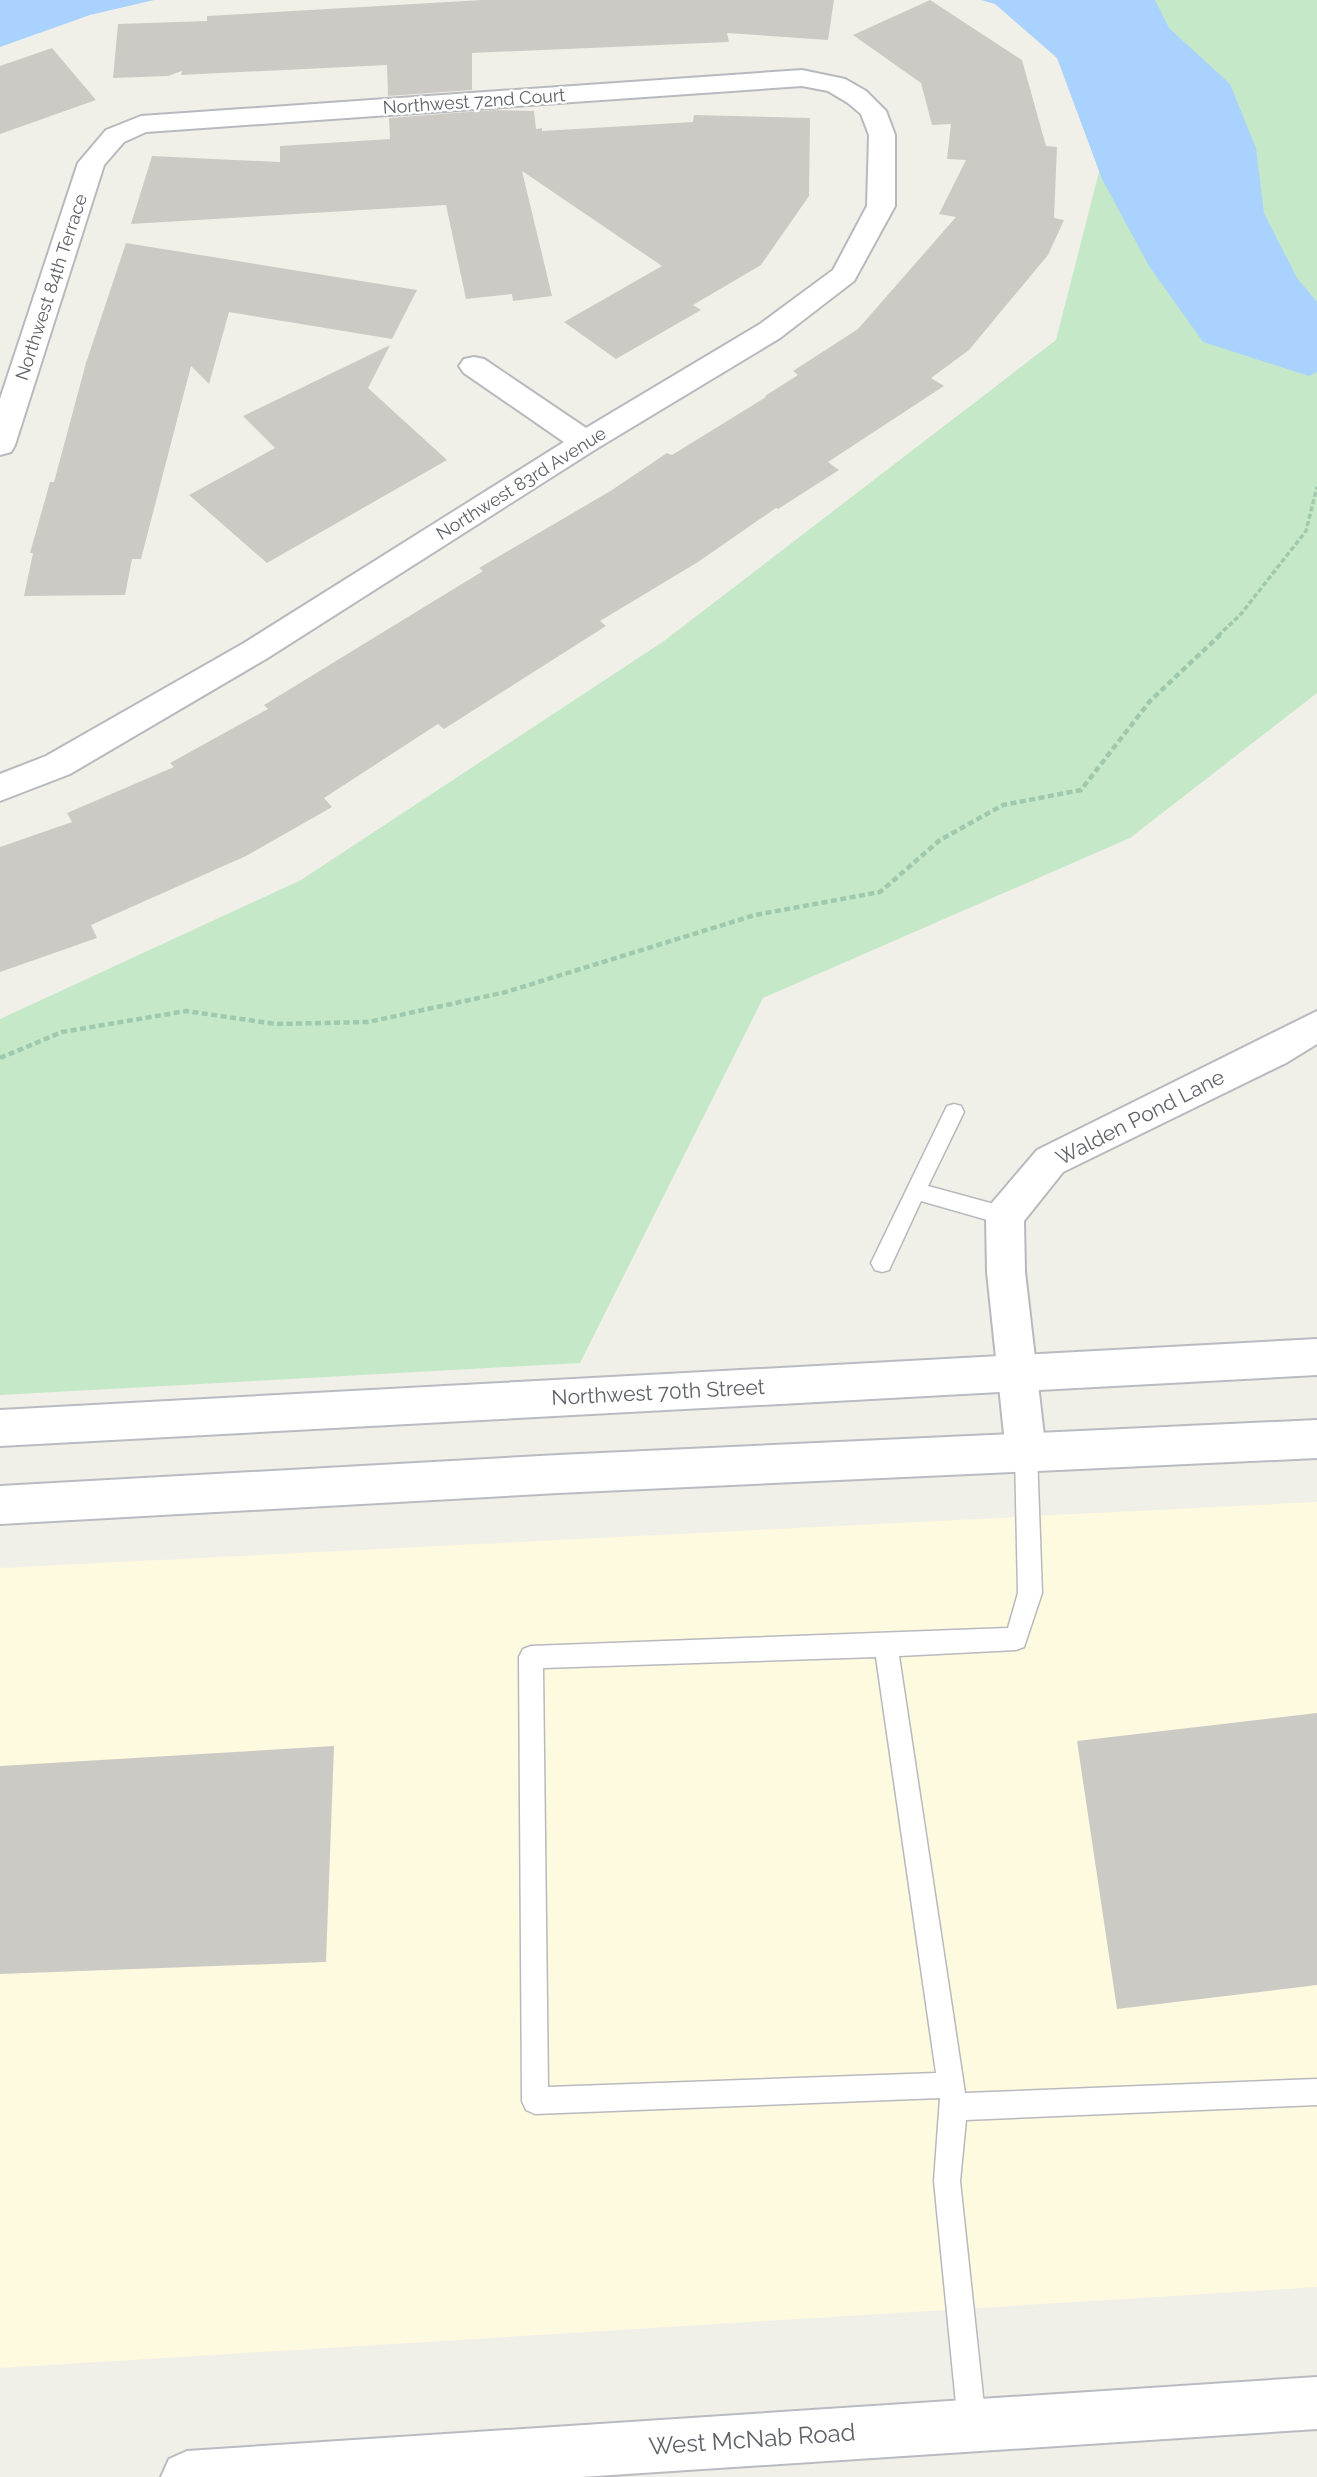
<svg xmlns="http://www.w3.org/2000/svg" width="1317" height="2477" font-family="Raleway,sans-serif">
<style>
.commercial{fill:#fefae0}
.green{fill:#c5e8c8}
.water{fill:#aad2ff}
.building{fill:#cccac5}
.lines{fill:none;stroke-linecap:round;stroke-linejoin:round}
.lane-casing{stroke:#b8b9be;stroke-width:3}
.street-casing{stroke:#b8b9be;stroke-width:4}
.secondary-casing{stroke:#b9bbc1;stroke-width:4}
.path-far1{stroke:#9ec9ae;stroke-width:3.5;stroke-dasharray:5 2.5;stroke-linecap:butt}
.path{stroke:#9ec9ae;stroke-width:4.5;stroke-dasharray:6 3.5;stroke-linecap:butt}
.lane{fill:#fff;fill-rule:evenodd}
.street{fill:#fff;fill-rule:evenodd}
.secondary{fill:#fff;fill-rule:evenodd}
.labels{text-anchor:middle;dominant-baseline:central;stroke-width:5;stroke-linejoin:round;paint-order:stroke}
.far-street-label{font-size:18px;fill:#5f6268;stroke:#fff}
.street-label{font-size:21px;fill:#5f6268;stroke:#fff}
.near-street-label{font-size:24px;fill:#5f6268;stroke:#fff}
</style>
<rect width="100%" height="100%" fill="#f1f0e8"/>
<path class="commercial" d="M 1317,1502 L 1317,2287 L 0,2368 L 0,1568 Z"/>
<path class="green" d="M 1143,0 L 1317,0 L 1317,693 L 1130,838 L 763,998 L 580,1363 L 0,1395 L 0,1019 L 301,880 L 664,641 L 1056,340 Z"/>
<path class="water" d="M 0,0 L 154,0 L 90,15 L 0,47 Z
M 981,0 L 1155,0 L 1169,28 L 1230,84 L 1256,148 L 1264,213 L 1297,278 L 1317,302 L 1317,372 L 1309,376 L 1203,342 L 1149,266 L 1102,179 L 1057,58 L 995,4 Z"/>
<path class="building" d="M 482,0 L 834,0 L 828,40 L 727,33 L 729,42 L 472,53 L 472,90 L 388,96 L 387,65 L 181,75 L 182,71 L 168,76 L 113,78 L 118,24 L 207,21 L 207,16 Z
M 930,0 L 1022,60 L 1046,146 L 1057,147 L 1054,218 L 1064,220 L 1048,255 L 969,350 L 931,378 L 944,386 L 828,462 L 839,470 L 778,509 L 776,508 L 698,562 L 600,621 L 606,626 L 444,729 L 438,724 L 324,798 L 332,807 L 246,856 L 91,925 L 97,938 L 0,972 L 0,847 L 72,822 L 67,813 L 174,767 L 170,763 L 268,709 L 264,705 L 483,571 L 479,568 L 612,490 L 667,453 L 672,455 L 766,397 L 765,396 L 798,375 L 793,371 L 858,329 L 956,217 L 939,214 L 966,160 L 947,159 L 951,124 L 932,125 L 921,83 L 853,35 Z
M 52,48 L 96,100 L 0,134 L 0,66 Z
M 494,110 L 534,111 L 536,129 L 542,128 L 542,131 L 693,122 L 694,115 L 810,118 L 809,196 L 761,265 L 693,305 L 701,310 L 616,359 L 564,322 L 662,266 L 522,171 L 552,296 L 513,301 L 512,294 L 466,299 L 446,205 L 131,224 L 152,156 L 280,162 L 280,146 L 390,139 L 389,118 Z
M 126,243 L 417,290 L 392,339 L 229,312 L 209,384 L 191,366 L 141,559 L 132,559 L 125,595 L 24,596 L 33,553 L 30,553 L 50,482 L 54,482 L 86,363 Z
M 390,345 L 368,388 L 447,460 L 267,563 L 189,495 L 275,448 L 243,416 Z
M 1317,1713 L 1317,1985 L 1117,2009 L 1077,1741 Z
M 334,1746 L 326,1962 L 0,1974 L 0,1766 Z"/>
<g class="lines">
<g class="lane-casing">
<path id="lane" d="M 954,1104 L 961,1106 L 964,1112 L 928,1186 L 1005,1207 L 1012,1210 L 1015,1216 L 1012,1222 L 1005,1225 L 921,1201 L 889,1270 L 882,1272 L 875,1270 L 871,1263 L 947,1106 Z
M 1026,1443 L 1034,1446 L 1037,1453 L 1042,1593 L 1024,1647 L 1016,1650 L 899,1656 L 965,2093 L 1317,2079 L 1317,2105 L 966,2120 L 960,2181 L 986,2424 L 982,2434 L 972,2438 L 962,2434 L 958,2424 L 934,2181 L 940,2098 L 535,2114 L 526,2110 L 522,2101 L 519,1657 L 523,1649 L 531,1646 L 1008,1628 L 1018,1593 L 1015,1453 L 1018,1446 ZM 876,1657 L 936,2073 L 548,2087 L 543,1668 Z"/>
</g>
<g class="street-casing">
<path id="street" d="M 802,70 L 845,79 L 866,91 L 886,111 L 895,135 L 895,206 L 854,281 L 780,338 L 596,449 L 266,659 L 70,774 L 0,801 L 0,774 L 46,756 L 244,643 L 564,442 L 464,373 L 459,366 L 464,359 L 474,357 L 484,359 L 586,428 L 760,324 L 833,270 L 867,206 L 869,135 L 861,114 L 848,103 L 828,91 L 802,86 L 146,132 L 124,142 L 104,165 L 15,445 L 11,452 L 0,455 L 0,399 L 78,163 L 106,130 L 141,116 Z
M 1317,1011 L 1317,1044 L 1286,1063 L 1063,1172 L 1024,1221 L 1025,1272 L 1046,1453 L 1040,1466 L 1026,1472 L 1012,1466 L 1006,1453 L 987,1272 L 986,1216 L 991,1204 L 1037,1150 Z"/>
</g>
<g class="secondary-casing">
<path id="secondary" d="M 1317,1339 L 1317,1375 L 0,1446 L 0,1410 Z
M 1317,1420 L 1317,1458 L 558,1493 L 0,1524 L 0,1486 L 558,1455 Z
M 1317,2377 L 1317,2429 L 581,2477 L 161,2477 L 169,2459 L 187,2451 Z"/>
</g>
<path class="path-far1" d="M 1218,636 L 1241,614 L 1306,531 L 1317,487"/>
<path class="path" d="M 0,1058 L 62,1032 L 186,1011 L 276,1024 L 368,1022 L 506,992 L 755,915 L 880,892 L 940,840 L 1003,805 L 1081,790 L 1150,701 L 1220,635"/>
<use href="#lane" class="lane"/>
<use href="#street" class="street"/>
<use href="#secondary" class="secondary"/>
</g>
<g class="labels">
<g class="far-street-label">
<text transform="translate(474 101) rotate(-4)">Northwest 72nd Court</text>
<text transform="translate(51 287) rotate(-72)">Northwest 84th Terrace</text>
<text transform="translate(521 483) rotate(-32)">Northwest 83rd Avenue</text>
</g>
<g class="street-label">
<text transform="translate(1140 1117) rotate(-27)">Walden Pond Lane</text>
<text transform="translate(658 1392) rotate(-3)">Northwest 70th Street</text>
</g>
<g class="near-street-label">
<text transform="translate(752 2439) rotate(-4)">West McNab Road</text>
</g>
</g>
</svg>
